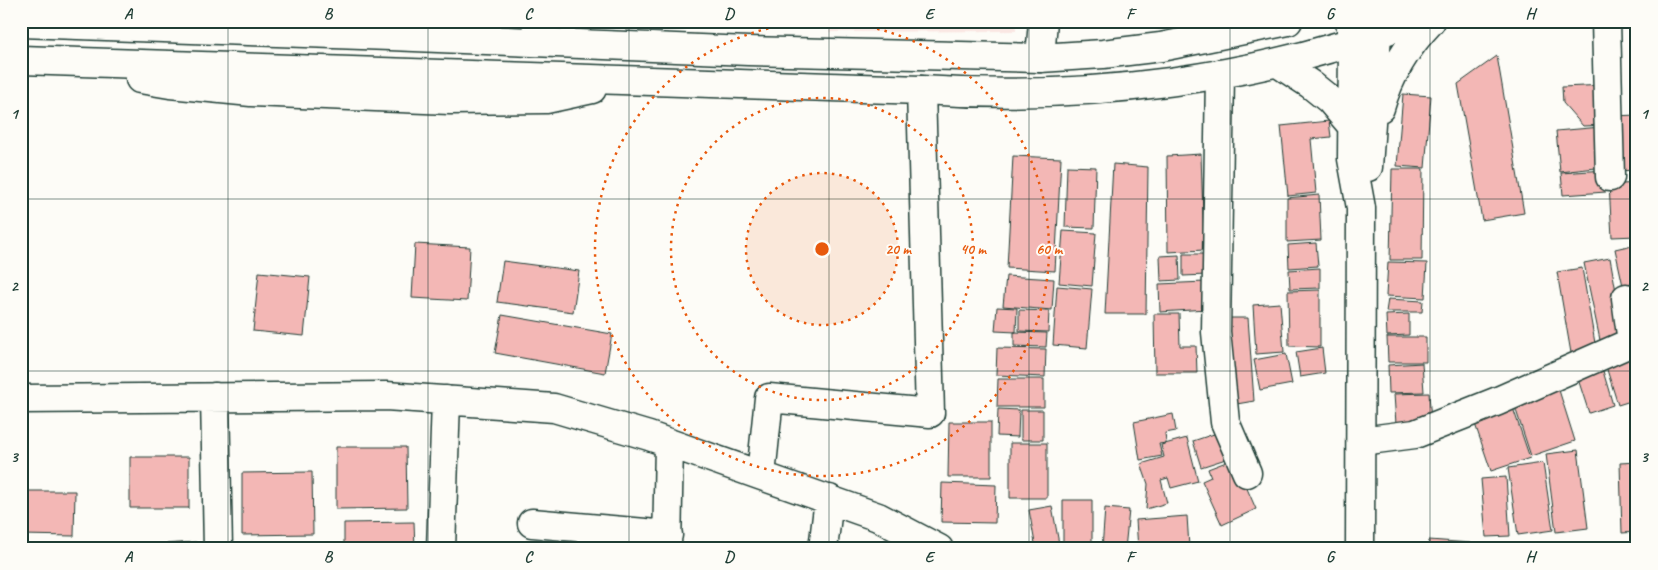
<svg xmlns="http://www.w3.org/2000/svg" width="1658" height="570" font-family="Caveat,sans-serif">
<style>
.built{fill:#fae7e3}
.building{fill:#f3b7b5;stroke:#1f3d34}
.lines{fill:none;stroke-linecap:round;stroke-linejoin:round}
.minor-casing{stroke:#1f3d34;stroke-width:31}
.major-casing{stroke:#1f3d34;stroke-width:31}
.minor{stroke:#fdfcf7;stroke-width:28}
.major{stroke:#fdfcf7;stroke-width:28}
.grid{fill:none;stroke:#1f3d34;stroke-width:1;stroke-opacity:0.55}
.ring{fill:none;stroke:#e8590c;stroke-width:2.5;stroke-dasharray:2.5 5}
.centre{fill:#e8590c;stroke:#fdfcf7;stroke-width:2.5}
.ring-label{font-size:15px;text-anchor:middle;font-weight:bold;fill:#e8590c;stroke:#fdfcf7;stroke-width:4;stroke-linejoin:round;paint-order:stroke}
.neatline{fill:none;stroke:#1f3d34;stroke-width:2}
.grid-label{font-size:16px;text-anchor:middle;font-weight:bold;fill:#1f3d34}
</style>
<rect width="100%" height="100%" fill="#fdfcf7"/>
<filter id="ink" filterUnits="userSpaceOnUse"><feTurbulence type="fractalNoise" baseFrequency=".02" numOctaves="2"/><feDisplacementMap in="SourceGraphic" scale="10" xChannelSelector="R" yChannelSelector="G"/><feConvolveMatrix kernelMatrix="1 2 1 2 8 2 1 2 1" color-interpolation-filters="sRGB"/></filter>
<g filter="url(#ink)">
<path class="built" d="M 834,21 L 1016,21 L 1016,31 L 829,32 Z"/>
<path class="building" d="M 1497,56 L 1524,213 L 1482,220 L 1458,84 Z
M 1606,85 L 1607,125 L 1583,126 L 1563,103 L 1562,87 Z
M 1403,94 L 1431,96 L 1425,168 L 1397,166 Z
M 1637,115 L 1637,170 L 1617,171 L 1614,116 Z
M 1329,121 L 1331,137 L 1311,139 L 1316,193 L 1288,196 L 1281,126 Z
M 1601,127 L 1605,167 L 1560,172 L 1556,131 Z
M 1201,154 L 1204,250 L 1168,252 L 1167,156 Z
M 1013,156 L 1061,158 L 1055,271 L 1007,268 Z
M 1113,164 L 1148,167 L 1146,314 L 1105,314 Z
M 1067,166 L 1096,167 L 1094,228 L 1065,227 Z
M 1392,169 L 1423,169 L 1422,260 L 1390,260 Z
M 1605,170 L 1606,192 L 1563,195 L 1561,173 Z
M 1637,183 L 1637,236 L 1612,237 L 1609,185 Z
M 1319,195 L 1321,240 L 1287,242 L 1287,198 Z
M 1063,231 L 1096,233 L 1092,286 L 1059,283 Z
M 1316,243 L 1318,266 L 1289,268 L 1288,245 Z
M 415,244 L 470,247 L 467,301 L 412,298 Z
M 1637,244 L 1637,292 L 1625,295 L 1615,249 Z
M 1183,254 L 1207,254 L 1207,275 L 1183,276 Z
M 1179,255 L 1180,280 L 1161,281 L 1160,256 Z
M 1610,258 L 1624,336 L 1600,340 L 1584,263 Z
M 503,261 L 579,271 L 573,312 L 497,302 Z
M 1388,262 L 1427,263 L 1425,298 L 1386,296 Z
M 1320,268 L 1320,288 L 1290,289 L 1289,270 Z
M 1582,268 L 1596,349 L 1571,353 L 1557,272 Z
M 259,272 L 310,277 L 304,336 L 253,331 Z
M 1006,276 L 1054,279 L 1052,310 L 1003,306 Z
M 1205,282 L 1206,309 L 1160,312 L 1159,284 Z
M 1057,286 L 1092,289 L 1087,348 L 1053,345 Z
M 1320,290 L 1320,347 L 1289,346 L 1288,291 Z
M 1388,299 L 1423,301 L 1422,312 L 1386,312 Z
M 1280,303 L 1284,352 L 1256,354 L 1253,305 Z
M 997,307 L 1017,308 L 1016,332 L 995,331 Z
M 1019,310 L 1049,311 L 1048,332 L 1019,331 Z
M 1154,314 L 1179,314 L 1180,346 L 1196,346 L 1197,373 L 1155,373 Z
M 1409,314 L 1409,335 L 1387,336 L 1386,315 Z
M 502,315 L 612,334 L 605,373 L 495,353 Z
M 1221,318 L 1248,318 L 1254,401 L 1231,405 Z
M 1014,332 L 1047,333 L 1046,347 L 1014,346 Z
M 1387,337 L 1426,337 L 1426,362 L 1388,362 Z
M 997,348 L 1046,349 L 1045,377 L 996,375 Z
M 1322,348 L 1325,373 L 1300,377 L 1296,352 Z
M 1637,349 L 1637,399 L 1618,405 L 1604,360 Z
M 1286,354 L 1292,384 L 1260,390 L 1254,360 Z
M 1422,363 L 1424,392 L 1389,393 L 1388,365 Z
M 1603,371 L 1613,405 L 1589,413 L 1578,379 Z
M 998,379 L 1044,379 L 1044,407 L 997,407 Z
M 1558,387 L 1575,441 L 1531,456 L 1513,401 Z
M 1429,393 L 1431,423 L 1396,424 L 1394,394 Z
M 1513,408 L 1530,458 L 1491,471 L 1474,421 Z
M 998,409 L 1019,410 L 1018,437 L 997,436 Z
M 1021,410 L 1043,410 L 1043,440 L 1021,440 Z
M 1173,414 L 1176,431 L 1165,433 L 1166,443 L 1159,444 L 1162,456 L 1140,460 L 1134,422 Z
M 949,422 L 991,422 L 991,477 L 948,477 Z
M 1223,431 L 1232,457 L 1201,467 L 1193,441 Z
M 1187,438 L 1198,481 L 1171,488 L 1168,478 L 1161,480 L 1167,503 L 1146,509 L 1148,484 L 1141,464 L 1164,457 L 1161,445 Z
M 1010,443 L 1047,443 L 1047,498 L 1010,498 Z
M 336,447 L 406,447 L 407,508 L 336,509 Z
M 1578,450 L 1588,528 L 1556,532 L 1546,454 Z
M 130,457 L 189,457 L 189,508 L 130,508 Z
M 1234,459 L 1256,509 L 1222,525 L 1202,481 L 1211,477 L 1208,469 Z
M 1637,462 L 1637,532 L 1622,533 L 1620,463 Z
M 1543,463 L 1553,530 L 1518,535 L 1508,468 Z
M 312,472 L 313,534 L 242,535 L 242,473 Z
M 1506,477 L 1510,536 L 1486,537 L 1481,479 Z
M 942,483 L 996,485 L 995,523 L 941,522 Z
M 21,491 L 75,491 L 74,536 L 21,535 Z
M 1063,500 L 1092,500 L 1092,549 L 1063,549 Z
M 1052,506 L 1060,549 L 1036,549 L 1029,510 Z
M 1105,508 L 1129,510 L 1125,549 L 1102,549 Z
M 1187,516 L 1189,547 L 1138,549 L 1136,520 Z
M 414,522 L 415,549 L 344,549 L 344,523 Z
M 1429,540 L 1471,543 L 1470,549 L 1428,549 Z
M 196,542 L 197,549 L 144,549 L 144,545 Z
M 1475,545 L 1533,549 L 1475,549 Z"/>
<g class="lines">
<g class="minor-casing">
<path id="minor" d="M 1606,21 L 1610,177
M 536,42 L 537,21
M 1040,58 L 1043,21
M 1220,74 L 1216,332 L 1225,422 L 1247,473
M 215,397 L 218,549
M 21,399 L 386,396 L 554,408 L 649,436 L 878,517 L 939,549
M 1361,441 L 1415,434 L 1498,401 L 1632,342 L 1626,298
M 761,475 L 769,398 L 930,413 L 921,90
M 532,523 L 668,535
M 441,549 L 446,400
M 667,549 L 669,443
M 823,549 L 829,499"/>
</g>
<g class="major-casing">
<path id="major" d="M 1350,21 L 1353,42 L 1352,159 L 1361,208 L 1360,549
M 21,23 L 390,36 L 748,51 L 1040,58 L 1103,54 L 1161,47 L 1288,21
M 21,60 L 921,90 C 1085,101 1259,80 1413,21
M 1278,63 L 1310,84 L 1330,100 L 1352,126
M 140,79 L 170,84 L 251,92 L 450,100 L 546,99 L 592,89
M 1380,108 C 1389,76 1408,45 1431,21
M 1368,167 L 1377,35 L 1376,21"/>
</g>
<use href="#minor" class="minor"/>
<use href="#major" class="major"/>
</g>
</g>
<path class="grid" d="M 228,21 L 228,549M 428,21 L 428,549M 629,21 L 629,549M 829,21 L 829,549M 1029,21 L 1029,549M 1230,21 L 1230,549M 1430,21 L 1430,549M 21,199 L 1637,199M 21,371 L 1637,371"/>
<circle cx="822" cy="249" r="76" fill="#e8590c" fill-opacity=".12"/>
<g class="ring">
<circle cx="822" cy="249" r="76"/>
<circle cx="822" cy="249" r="151"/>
<circle cx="822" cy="249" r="227"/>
</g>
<circle cx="822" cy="249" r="8" class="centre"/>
<g class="ring-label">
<text x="898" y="254">20 m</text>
<text x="973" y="254">40 m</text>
<text x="1049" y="254">60 m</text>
</g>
<rect width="1658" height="570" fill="none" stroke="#fdfcf7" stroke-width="55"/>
<rect x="28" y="28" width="1602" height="514" class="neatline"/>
<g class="grid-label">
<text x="128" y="19">A</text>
<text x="328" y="19">B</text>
<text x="528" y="19">C</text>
<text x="729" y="19">D</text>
<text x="929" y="19">E</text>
<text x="1130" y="19">F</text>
<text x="1330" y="19">G</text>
<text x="1530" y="19">H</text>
<text x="14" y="119">1</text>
<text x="1644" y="119">1</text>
<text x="14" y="291">2</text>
<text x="1644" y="291">2</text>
<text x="14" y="462">3</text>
<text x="1644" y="462">3</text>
<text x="128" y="562">A</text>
<text x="328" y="562">B</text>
<text x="528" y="562">C</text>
<text x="729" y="562">D</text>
<text x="929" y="562">E</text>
<text x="1130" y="562">F</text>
<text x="1330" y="562">G</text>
<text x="1530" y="562">H</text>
</g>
</svg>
